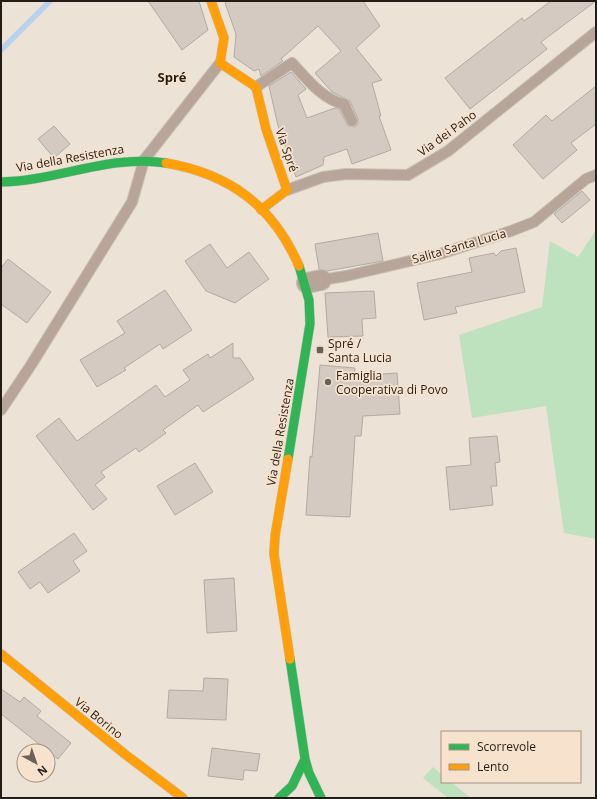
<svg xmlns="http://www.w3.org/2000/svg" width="597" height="799" font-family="'Open Sans',sans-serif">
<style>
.green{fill:#bee1be}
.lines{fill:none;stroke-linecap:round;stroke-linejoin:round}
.stream{stroke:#b6d1ec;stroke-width:5.5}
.building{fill:#d4cac1;stroke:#b3aaa2}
.lane-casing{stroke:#c7bfb5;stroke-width:12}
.street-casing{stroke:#c7bfb5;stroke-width:22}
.fast-casing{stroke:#c7bfb5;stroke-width:10}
.slow-casing{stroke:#c7bfb5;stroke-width:10}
.lane{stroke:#b6a598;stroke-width:10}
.street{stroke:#b6a598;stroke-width:20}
.fast{stroke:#30b455;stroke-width:9}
.slow{stroke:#ff9f0a;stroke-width:9}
.poi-dot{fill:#6a6259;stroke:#f6e2cd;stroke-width:1.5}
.labels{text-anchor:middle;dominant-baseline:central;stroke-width:3.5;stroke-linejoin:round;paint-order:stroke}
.street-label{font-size:12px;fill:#241d15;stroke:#f6e2cd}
.poi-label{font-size:12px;fill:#241d15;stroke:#f6e2cd;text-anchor:start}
.neighbourhood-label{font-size:13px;font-weight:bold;fill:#241d15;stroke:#f6e2cd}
</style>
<rect width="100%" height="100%" fill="#ede2d6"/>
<path class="green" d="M 596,230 L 596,539 L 564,533 L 546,406 L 472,418 L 459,335 L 542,307 L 550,241 L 578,257 Z
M 433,767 L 442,775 L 442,782 L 451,782 L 471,798 L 448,798 L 423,778 Z"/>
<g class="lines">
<path class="stream" d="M 1,50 L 50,1"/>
</g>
<path class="building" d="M 148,1 L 199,1 L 208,30 L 182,50 Z
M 228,1 L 363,1 L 380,26 L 356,48 L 382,80 L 372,83 L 381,116 L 379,116 L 391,150 L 352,164 L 347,149 L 324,157 L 323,165 L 296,177 L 278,126 L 269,86 L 291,72 L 306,89 L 298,95 L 307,118 L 335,108 L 339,109 L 348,126 L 355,127 L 358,124 L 358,119 L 350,101 L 332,92 L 315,73 L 341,51 L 318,26 L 281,59 L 283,61 L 261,76 L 259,69 L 254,71 L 234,57 L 236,34 L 225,3 Z
M 551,1 L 596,1 L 541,42 L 547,49 L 470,109 L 445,78 L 522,18 L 524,21 Z
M 596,86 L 596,124 L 571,143 L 577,150 L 543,179 L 513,145 L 546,115 L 552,121 Z
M 54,126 L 70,144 L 54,158 L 38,139 Z
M 582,191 L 590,200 L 562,223 L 554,214 Z
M 378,233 L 383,261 L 327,271 L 319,269 L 315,244 Z
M 210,244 L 227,268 L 249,252 L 269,279 L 235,303 L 206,291 L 185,261 Z
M 516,248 L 525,292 L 455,307 L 457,313 L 424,320 L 417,283 L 472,272 L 469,258 L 494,253 L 496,256 L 501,251 Z
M 8,259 L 51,292 L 27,323 L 1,304 L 1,268 Z
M 165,290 L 192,330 L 163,349 L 160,344 L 124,368 L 126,370 L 97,387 L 80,360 L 125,333 L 117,321 Z
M 374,291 L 376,318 L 362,319 L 363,336 L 328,337 L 325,293 Z
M 233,343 L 233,358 L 240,358 L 254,379 L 203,412 L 198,405 L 163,430 L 166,433 L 139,452 L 136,448 L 101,472 L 105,477 L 95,485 L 107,499 L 93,510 L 36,436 L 59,418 L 77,441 L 156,385 L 165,397 L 190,380 L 183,370 L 208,354 L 210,358 Z
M 320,365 L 355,368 L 354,376 L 397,373 L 400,414 L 363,416 L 361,436 L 355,436 L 350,517 L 306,515 L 310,456 L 312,457 Z
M 497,436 L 500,462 L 495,463 L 497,486 L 491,486 L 493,505 L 450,510 L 446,467 L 471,465 L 469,438 Z
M 195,463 L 213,492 L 175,515 L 157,486 Z
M 74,533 L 87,551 L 73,561 L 80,571 L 48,593 L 40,582 L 30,589 L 18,572 Z
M 234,578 L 237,631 L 207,633 L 204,580 Z
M 204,678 L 228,679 L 226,720 L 167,718 L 169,690 L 203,691 Z
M 1,689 L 20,702 L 24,697 L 41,711 L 37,716 L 71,743 L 58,759 L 1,714 Z
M 212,748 L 260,754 L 257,771 L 244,770 L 243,780 L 208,776 Z"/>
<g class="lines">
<g class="lane-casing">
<path id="lane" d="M 256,87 L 292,63 C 306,78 323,100 344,104 L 352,121
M 287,190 L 323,177 L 346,174 L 408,175 L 448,151 L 596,32
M 321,280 L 346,276 L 440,254 L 511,231 L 534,222 L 586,179 L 596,175
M 1,410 L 31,365 L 132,202 L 144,160 L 220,63"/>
</g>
<g class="street-casing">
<path id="street" d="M 307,283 L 321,280"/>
</g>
<g class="fast-casing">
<path id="fast" d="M 1,182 C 57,181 109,154 166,163
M 288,459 L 310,324 L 309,300 L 299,266
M 290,659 L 305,759 L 309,773 L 321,798
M 279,798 L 292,786 L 305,759"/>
</g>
<g class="slow-casing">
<path id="slow" d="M 211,1 L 224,38 L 220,63 L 256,87 L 266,129 L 287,190 L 261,210
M 166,163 C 230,174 273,206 299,266
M 288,459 L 275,536 L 274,554 L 290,659
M 1,654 L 126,755 L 183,798"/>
</g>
<use href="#lane" class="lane"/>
<use href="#street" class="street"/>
<use href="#fast" class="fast"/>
<use href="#slow" class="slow"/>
</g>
<g class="poi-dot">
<rect x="316" y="346" width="8" height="8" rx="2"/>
<circle cx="328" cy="382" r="4"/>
</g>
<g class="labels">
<g class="street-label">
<text transform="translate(447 133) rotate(-36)">Via dei Paho</text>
<text transform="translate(287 150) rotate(71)">Via Spré</text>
<text transform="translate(70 158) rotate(-10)">Via della Resistenza</text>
<text transform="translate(459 246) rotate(-16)">Salita Santa Lucia</text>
<text transform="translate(280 432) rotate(-80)">Via della Resistenza</text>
<text transform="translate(99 718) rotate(39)">Via Borino</text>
</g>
<g class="poi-label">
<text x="328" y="343">Spré /<tspan x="328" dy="14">Santa Lucia</tspan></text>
<text x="336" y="375">Famiglia<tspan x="336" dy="14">Cooperativa di Povo</tspan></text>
</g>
<g class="neighbourhood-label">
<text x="172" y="77">Spré</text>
</g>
</g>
<rect width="597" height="799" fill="none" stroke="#241d15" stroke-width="4"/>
<rect x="441" y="731" width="140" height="52" fill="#f6e2cd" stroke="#a29383"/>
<rect x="449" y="744" width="20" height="6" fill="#30b455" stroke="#a29383"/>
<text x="477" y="751" font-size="12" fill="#241d15">Scorrevole</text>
<rect x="449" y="764" width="20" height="6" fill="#ff9f0a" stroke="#a29383"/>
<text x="477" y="771" font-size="12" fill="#241d15">Lento</text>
<g transform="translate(36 763) rotate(140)"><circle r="19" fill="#f6e2cd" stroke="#a29383"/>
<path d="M0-3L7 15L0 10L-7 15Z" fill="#6a6259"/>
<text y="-6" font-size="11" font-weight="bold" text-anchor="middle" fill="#241d15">N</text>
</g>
</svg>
